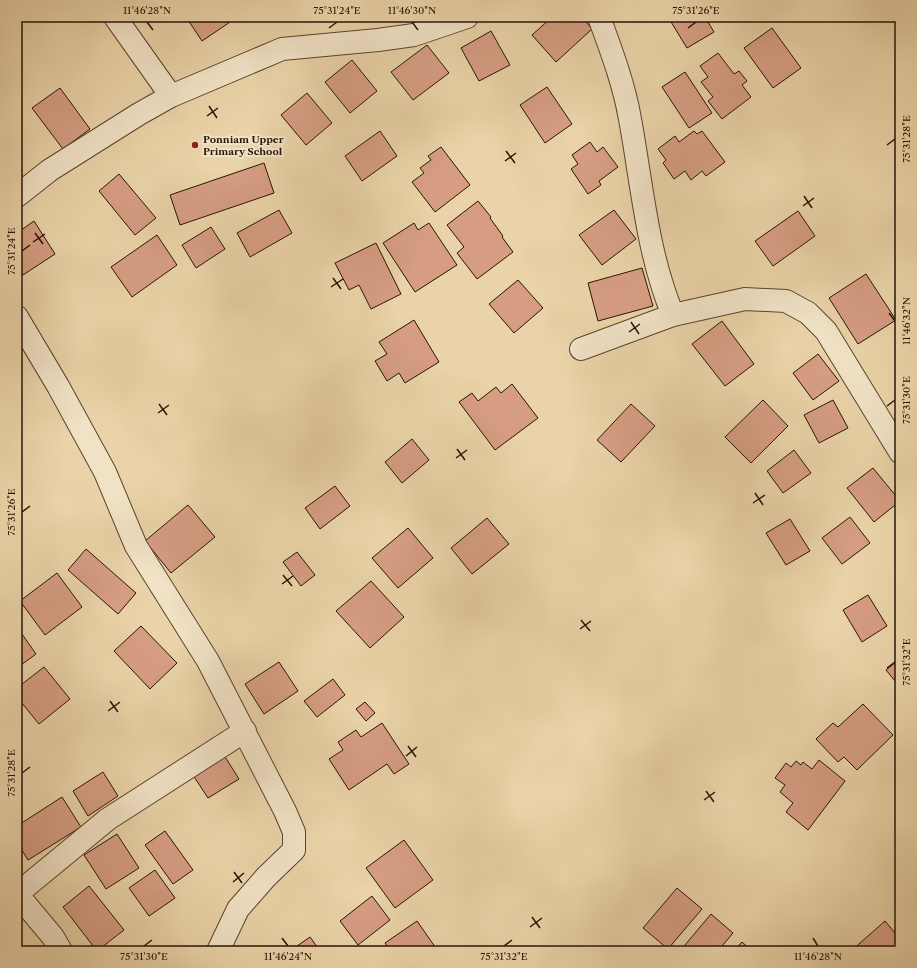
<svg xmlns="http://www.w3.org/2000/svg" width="917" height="968" font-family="'Libre Caslon Text',serif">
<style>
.building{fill:#d69d83;stroke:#291406}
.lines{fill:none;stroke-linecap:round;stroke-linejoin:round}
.street-casing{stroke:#59442e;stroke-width:24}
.street{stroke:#f1e2c6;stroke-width:22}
.ticks{fill:none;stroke:#291406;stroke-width:1.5}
.poi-dot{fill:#8f2418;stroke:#f1e2c6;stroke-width:1.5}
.labels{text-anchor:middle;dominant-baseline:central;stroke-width:4;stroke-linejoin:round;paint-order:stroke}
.poi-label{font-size:10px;font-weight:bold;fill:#291406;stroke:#f1e2c6;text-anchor:start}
.neatline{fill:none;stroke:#291406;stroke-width:1.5}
.ticks-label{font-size:10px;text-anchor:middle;fill:#291406}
</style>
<rect width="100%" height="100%" fill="#ead3a8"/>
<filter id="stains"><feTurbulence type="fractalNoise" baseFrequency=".005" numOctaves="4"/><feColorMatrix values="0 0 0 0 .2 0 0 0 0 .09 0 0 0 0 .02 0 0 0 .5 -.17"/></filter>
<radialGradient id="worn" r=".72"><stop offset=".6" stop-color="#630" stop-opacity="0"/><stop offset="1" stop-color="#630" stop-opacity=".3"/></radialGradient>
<path class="building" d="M 47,17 L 58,17 L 51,22 Z
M 186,17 L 227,17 L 230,22 L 202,41 Z
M 552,17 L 582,17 L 592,29 L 556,62 L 532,35 Z
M 668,17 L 705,17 L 714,32 L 687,48 Z
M 772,28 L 801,68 L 773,88 L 744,48 Z
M 491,31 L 510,65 L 479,81 L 461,48 Z
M 427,45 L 449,73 L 413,100 L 391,72 Z
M 718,53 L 734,74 L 739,71 L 747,81 L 742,85 L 751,97 L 722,119 L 708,101 L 713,97 L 701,82 L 708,77 L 700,66 Z
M 352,60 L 377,91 L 350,113 L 325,82 Z
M 685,72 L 712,113 L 689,128 L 662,87 Z
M 547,87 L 572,124 L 545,143 L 520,105 Z
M 60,88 L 90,129 L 63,149 L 32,108 Z
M 307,93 L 332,123 L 306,145 L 281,115 Z
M 380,131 L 397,156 L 362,181 L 345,156 Z
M 694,131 L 697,134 L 702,131 L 725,162 L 706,176 L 702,171 L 691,180 L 685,171 L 674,179 L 663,163 L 666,160 L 658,149 L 675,136 L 679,142 Z
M 590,142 L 597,152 L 603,147 L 618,167 L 599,181 L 601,185 L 588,194 L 571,169 L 578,164 L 572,155 Z
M 441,147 L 470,185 L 435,212 L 412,182 L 424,173 L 420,168 L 431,160 L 428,156 Z
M 264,163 L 274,193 L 180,225 L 170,195 Z
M 119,174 L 156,218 L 135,235 L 99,191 Z
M 478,201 L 491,217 L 490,218 L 503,236 L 502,237 L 513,252 L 477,279 L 457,253 L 464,247 L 447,225 Z
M 279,210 L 292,233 L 250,257 L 237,233 Z
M 614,210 L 636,239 L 602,265 L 579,235 Z
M 798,211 L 815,236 L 773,266 L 755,241 Z
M 34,221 L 55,254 L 23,275 L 17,265 L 17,233 Z
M 414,223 L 418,230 L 429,223 L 457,265 L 415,292 L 383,243 Z
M 211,227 L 225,249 L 196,268 L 182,245 Z
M 157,235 L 177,265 L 132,297 L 111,267 Z
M 376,243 L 401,294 L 371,309 L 359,285 L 349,290 L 335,263 Z
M 642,268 L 653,306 L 598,321 L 588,283 Z
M 866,274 L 896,320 L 858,344 L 829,298 Z
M 518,280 L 543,308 L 514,333 L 489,304 Z
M 414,320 L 439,362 L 405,383 L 399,373 L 387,381 L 375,361 L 387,354 L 379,342 Z
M 722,321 L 754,364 L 725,386 L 692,344 Z
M 818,354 L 839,381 L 813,400 L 793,373 Z
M 512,384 L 538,418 L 495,450 L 459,402 L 472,393 L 478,401 L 496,387 L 501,393 Z
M 763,400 L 788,426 L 751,463 L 725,437 Z
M 833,400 L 848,428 L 819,443 L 804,415 Z
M 631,404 L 655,426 L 621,462 L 597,440 Z
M 412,439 L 429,460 L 402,483 L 385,462 Z
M 794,450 L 811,473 L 783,493 L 767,471 Z
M 873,468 L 900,501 L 874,522 L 847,488 Z
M 335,486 L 350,506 L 320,529 L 305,508 Z
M 188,505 L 215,537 L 171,573 L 145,541 Z
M 850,517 L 870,543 L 842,564 L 822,538 Z
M 487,518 L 509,544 L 472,574 L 451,548 Z
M 790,519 L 810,551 L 786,565 L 766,533 Z
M 408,528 L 433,558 L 398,588 L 372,558 Z
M 86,549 L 136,593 L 118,614 L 68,570 Z
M 297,552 L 315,575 L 301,586 L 283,562 Z
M 57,573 L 82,607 L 45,635 L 20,601 Z
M 371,581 L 404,617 L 370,648 L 336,611 Z
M 868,595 L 887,626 L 862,642 L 843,610 Z
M 141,626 L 177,663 L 150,689 L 114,651 Z
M 17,627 L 36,654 L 17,668 Z
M 900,659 L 900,687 L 886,670 Z
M 279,662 L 298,691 L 264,714 L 245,684 Z
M 44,667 L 70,699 L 39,724 L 17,697 L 17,688 Z
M 333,679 L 345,695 L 317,717 L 304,701 Z
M 365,702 L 375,713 L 366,721 L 356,709 Z
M 863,704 L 893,735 L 857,770 L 844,757 L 838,762 L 816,739 L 833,723 L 838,727 Z
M 382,723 L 409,764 L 394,774 L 387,764 L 349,790 L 329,759 L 343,750 L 338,742 L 356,730 L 361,737 Z
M 222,752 L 239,779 L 208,798 L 191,772 Z
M 819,760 L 845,781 L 808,830 L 786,812 L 793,803 L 780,792 L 785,785 L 775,778 L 786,763 L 791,767 L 796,761 L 801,765 L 803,762 L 812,769 Z
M 103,772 L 118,796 L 88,816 L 73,791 Z
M 62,797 L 81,827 L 28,860 L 17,842 L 17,826 Z
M 165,831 L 193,870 L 173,884 L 145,845 Z
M 117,834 L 139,868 L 106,889 L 84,855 Z
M 404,840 L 433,880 L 395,908 L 366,868 Z
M 155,870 L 175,898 L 149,916 L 129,888 Z
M 89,886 L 124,930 L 97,951 L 63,907 Z
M 677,888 L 702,909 L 668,949 L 643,928 Z
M 372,896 L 390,920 L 358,945 L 340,921 Z
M 711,914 L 733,933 L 718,951 L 680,951 Z
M 417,921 L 438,951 L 390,951 L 385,943 Z
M 885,921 L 900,939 L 900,951 L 851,951 Z
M 310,937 L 320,951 L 290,951 Z
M 742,942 L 752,951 L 733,951 Z"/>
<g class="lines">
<g class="street-casing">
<path id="street" d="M 115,17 L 171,96
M 599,17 C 611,50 624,84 630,119 C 642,184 647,253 673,315
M 17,196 L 50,170 L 139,114 L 171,96 L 282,49 L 378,40 L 414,35 L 467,17
M 17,317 L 58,386 L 105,472 L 136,546 L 208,661 L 285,811 L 294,832 L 294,850 L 266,877 L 238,909 L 218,951
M 581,349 L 673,315 L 745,299 L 786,301 L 808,313 L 826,331 L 900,452
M 17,894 L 108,819 L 245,731
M 17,894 L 53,937 L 61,951"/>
</g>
<use href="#street" class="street"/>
</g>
<path class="ticks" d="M 147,22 L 153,30M 412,22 L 418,30M 329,28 L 337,22M 688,28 L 696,22M 209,106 L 217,118M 207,116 L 218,108M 887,145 L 895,139M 506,151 L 515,163M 505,161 L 516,153M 804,196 L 812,208M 803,206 L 814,198M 35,233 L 43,244M 33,242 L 45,234M 22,251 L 30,245M 333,278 L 341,289M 331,287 L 343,279M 889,313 L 895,321M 631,322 L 639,334M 629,332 L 640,324M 159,404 L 167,415M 887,406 L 895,400M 158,413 L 169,405M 457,449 L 465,460M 456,458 L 467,450M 755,493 L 763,505M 753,503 L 765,495M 22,512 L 30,506M 283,575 L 292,586M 282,584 L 293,576M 581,620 L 590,631M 580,629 L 591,621M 887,668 L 895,662M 110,701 L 118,712M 108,711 L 120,702M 408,746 L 416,757M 406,756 L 417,747M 22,773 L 30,767M 706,791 L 714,802M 704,800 L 715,792M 234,872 L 242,883M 233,882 L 244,873M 532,917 L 540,928M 530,927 L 542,918M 282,938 L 288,946M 813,938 L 818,946M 144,946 L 152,940M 504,946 L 512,940"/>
<circle class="poi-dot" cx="195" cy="145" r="4"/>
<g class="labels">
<g class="poi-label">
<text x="203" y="139">Ponniam Upper<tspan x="203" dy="12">Primary School</tspan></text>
</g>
</g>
<rect width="917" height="968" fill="none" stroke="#ead3a8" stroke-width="44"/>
<rect x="22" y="22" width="873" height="924" class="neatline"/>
<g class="ticks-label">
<text x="147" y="14">11°46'28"N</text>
<text x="337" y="14">75°31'24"E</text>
<text x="412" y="14">11°46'30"N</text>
<text x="696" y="14">75°31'26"E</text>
<text transform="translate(906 139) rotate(-90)" y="4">75°31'28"E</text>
<text transform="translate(11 251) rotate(-90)" y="4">75°31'24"E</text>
<text transform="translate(906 321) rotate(-90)" y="4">11°46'32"N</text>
<text transform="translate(906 400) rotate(-90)" y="4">75°31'30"E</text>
<text transform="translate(11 512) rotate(-90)" y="4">75°31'26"E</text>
<text transform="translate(906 662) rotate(-90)" y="4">75°31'32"E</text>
<text transform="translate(11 773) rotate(-90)" y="4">75°31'28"E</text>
<text x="144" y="960">75°31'30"E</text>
<text x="288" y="960">11°46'24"N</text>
<text x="504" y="960">75°31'32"E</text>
<text x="818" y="960">11°46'28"N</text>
</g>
<rect width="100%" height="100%" filter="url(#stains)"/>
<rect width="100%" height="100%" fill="url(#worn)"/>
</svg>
